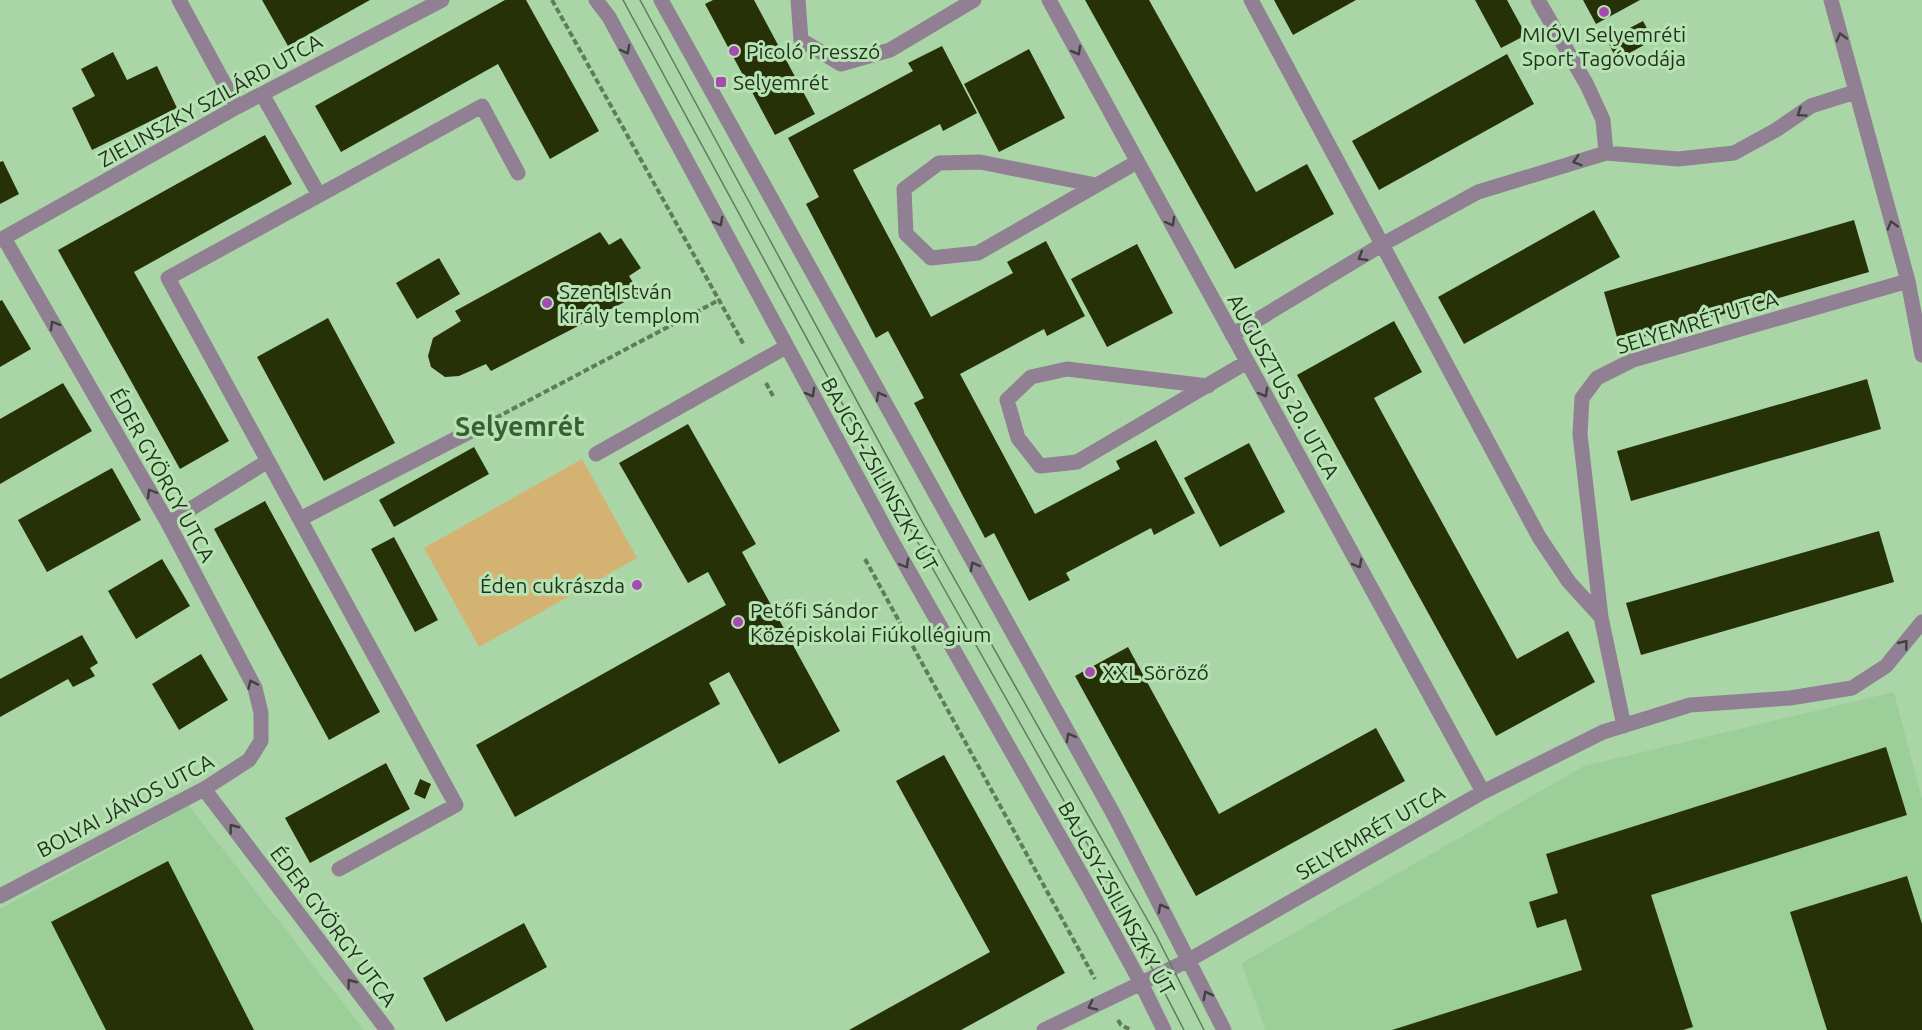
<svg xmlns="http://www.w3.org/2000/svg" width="1922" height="1030" font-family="Ubuntu,sans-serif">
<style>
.built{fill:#9cce99}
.green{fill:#d4b372}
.building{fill:#263107}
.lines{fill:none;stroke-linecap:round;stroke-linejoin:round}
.path{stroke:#5f7c5d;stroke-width:4;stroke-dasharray:6 3;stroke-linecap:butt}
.minor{stroke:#917f93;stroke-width:15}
.tram{stroke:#5f7d5d;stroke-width:1.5}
.oneway{stroke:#3c443b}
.poi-dot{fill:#a649b3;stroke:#b7e3b3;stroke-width:2}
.labels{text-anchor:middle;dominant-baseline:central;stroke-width:6;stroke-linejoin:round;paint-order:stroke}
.poi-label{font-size:21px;fill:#1f301e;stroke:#b7e3b3;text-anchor:start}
.street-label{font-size:21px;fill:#1f301e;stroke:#b7e3b3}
.district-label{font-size:27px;font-weight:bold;fill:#385f36;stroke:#b7e3b3}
</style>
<rect width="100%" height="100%" fill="#aad6a7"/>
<path class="built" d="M 1894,692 L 1922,799 L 1922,1030 L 1265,1030 L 1242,963 L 1584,766 Z
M 189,806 L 364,1030 L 0,1030 L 0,909 Z"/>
<path class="green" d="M 582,459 L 637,558 L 479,647 L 424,548 Z"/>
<path class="building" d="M 262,0 L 370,0 L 288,46 Z
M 505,0 L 526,0 L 599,131 L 550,159 L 498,64 L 341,152 L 315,106 Z
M 713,0 L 754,0 L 815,114 L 775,135 L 705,4 Z
M 1085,0 L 1149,0 L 1256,192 L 1307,164 L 1334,214 L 1235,269 Z
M 1274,0 L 1356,0 L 1293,35 Z
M 1475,0 L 1507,0 L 1526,35 L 1501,48 Z
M 1583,0 L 1640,0 L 1596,24 Z
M 1643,21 L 1653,40 L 1617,60 L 1607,40 Z
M 942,46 L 977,113 L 943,131 L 940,124 L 853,170 L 931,317 L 1013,273 L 1007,262 L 1046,241 L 1085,316 L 1047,336 L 1044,329 L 960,374 L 1035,514 L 1120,469 L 1116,461 L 1156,440 L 1195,513 L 1154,535 L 1151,528 L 1066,573 L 1070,580 L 1029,601 L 994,533 L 985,538 L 914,403 L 924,398 L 888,331 L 876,338 L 806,204 L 819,197 L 788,138 L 913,71 L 908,63 Z
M 1029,49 L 1065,118 L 999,152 L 964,84 Z
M 113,52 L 127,80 L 157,66 L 177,108 L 92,150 L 72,108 L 95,96 L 81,69 Z
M 1507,54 L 1534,104 L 1379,190 L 1352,141 Z
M 265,135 L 292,184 L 134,272 L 229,441 L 180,469 L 58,250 Z
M 3,161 L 19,194 L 0,204 L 0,162 Z
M 1594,210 L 1620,257 L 1464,344 L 1438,297 Z
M 1854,220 L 1869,272 L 1619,344 L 1604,292 Z
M 600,232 L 609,245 L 621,238 L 641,268 L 629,276 L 640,294 L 491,371 L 486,364 L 459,376 L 445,377 L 431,367 L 428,356 L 433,338 L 461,321 L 455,311 Z
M 1137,244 L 1173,313 L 1107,347 L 1071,279 Z
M 439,258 L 460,294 L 417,319 L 396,283 Z
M 2,300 L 31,349 L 0,367 L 0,301 Z
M 328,318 L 395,443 L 324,481 L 257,357 Z
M 1394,321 L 1422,372 L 1374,398 L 1517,659 L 1568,631 L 1595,682 L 1496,736 L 1297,375 Z
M 1867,379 L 1881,429 L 1631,501 L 1617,451 Z
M 63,383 L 92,431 L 0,484 L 0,419 Z
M 688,424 L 756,544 L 742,552 L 840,731 L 779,764 L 729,672 L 709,683 L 720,704 L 515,817 L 476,745 L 726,605 L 708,572 L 688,583 L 619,463 Z
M 1249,443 L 1285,512 L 1220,547 L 1184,478 Z
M 474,447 L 489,474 L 394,527 L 379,500 Z
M 112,468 L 141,520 L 47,572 L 18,520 Z
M 265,501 L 380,712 L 329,740 L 214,529 Z
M 1879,531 L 1894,582 L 1641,655 L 1626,603 Z
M 394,537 L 438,620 L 415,632 L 371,549 Z
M 162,559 L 190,606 L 136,639 L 108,591 Z
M 82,635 L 98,663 L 90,668 L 95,676 L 73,687 L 68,679 L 0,717 L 0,679 Z
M 1128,647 L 1219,814 L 1376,728 L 1405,781 L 1196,896 L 1075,676 Z
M 201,654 L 228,700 L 179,730 L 152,684 Z
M 1886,747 L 1907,815 L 1651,895 L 1693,1027 L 1683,1030 L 1392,1030 L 1582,970 L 1566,919 L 1537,928 L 1529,902 L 1558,893 L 1546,854 Z
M 944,755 L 1065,973 L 961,1030 L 849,1030 L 990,952 L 896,781 Z
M 386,763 L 410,809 L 310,863 L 285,818 Z
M 420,779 L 431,784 L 425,799 L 414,794 Z
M 168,861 L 254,1030 L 106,1030 L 51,922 Z
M 1907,876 L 1922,924 L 1922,1030 L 1827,1030 L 1790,912 Z
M 524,923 L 547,967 L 446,1022 L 423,978 Z"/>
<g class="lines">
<path class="path" d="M 552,0 L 744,345
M 766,383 L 773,396
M 488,422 L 719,300
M 865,559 L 1095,979
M 1118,1020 L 1121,1025 L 1131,1030"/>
<path class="minor" d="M 179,0 L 237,107
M 596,0 L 609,17 L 893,543 L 1090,890 L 1141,983 L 1164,1030
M 661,0 L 1114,815 L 1224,1030
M 798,0 L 801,40 L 841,64 L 890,50 L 974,0
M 1049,0 L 1483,792
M 1251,0 L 1539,537 L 1569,582 L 1601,617
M 1538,0 L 1587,85 L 1603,120 L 1606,153
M 1831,0 L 1908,281 L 1922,355
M 262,94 L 319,195
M 1096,185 L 980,162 L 939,163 L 904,189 L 906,234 L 931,258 L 978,253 L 1137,162
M 0,240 L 237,107 L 442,0
M 1232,335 L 1383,244 L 1478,192 L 1606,153 L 1678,159 L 1734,153 L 1776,130 L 1811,106 L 1855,92
M 1208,386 L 1067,369 L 1031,377 L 1007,400 L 1018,438 L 1040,466 L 1077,462 L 1247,362
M 596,454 L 786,347
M 300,519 L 469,432
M 168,523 L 268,461
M 1624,726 L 1601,617 L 1580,434 L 1582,398 L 1597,378 L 1633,360 L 1908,281
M 204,789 L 387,1030
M 339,869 L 456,805 L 168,278 L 482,106 L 518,173
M 0,896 L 204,789 L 249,760 L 261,741 L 261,713 L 255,688 L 168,523 L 4,238
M 1044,1030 L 1189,960 L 1483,792 L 1603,732 L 1690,705 L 1790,698 L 1852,688 L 1886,666 L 1922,622"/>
<path class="tram" d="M 623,0 L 912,532 L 1077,824 L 1184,1030
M 640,0 L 924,525 L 1156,935 L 1204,1030"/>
</g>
<defs><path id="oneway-chevron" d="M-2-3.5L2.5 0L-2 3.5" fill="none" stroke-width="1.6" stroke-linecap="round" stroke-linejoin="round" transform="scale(1.5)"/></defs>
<g class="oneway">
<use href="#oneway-chevron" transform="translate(1841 37) rotate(-105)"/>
<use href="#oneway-chevron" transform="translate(626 50) rotate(62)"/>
<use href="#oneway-chevron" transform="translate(1077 51) rotate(61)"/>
<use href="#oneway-chevron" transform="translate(1801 113) rotate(146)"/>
<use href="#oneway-chevron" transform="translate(1577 161) rotate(163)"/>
<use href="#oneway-chevron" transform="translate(719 222) rotate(62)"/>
<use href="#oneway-chevron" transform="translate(1171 222) rotate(61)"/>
<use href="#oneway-chevron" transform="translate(1892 225) rotate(-106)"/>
<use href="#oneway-chevron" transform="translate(1362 257) rotate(149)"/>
<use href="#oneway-chevron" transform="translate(54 325) rotate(-120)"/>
<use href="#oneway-chevron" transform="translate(811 393) rotate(61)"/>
<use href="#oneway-chevron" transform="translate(1264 393) rotate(61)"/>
<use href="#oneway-chevron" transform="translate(880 396) rotate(-119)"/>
<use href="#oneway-chevron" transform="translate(151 493) rotate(-120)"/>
<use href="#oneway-chevron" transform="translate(905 564) rotate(60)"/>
<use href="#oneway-chevron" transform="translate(1358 564) rotate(61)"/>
<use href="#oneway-chevron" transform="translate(974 566) rotate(-119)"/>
<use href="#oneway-chevron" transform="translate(1904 644) rotate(-51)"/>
<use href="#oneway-chevron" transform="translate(252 684) rotate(-114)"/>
<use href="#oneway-chevron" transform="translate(1070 737) rotate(-119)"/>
<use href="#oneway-chevron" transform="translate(233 828) rotate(-127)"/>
<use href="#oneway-chevron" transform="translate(1162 908) rotate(-118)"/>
<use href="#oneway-chevron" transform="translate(351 983) rotate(-127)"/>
<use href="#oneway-chevron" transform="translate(1207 995) rotate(-117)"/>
<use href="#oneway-chevron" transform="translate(1092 1006) rotate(154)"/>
</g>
<g class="poi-dot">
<circle cx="1604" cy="12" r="6"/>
<circle cx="734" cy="51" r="6"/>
<rect x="715" y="76" width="12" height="12" rx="3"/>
<circle cx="547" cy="303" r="6"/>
<circle cx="637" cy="585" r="6"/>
<circle cx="738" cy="622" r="6"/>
<circle cx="1090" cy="672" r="6"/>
</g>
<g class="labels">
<g class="poi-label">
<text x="1604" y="34" text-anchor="middle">MIÓVI Selyemréti<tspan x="1604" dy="24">Sport Tagóvodája</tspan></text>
<text x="746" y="51">Picoló Presszó</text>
<text x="733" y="82">Selyemrét</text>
<text x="559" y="291">Szent István<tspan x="559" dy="24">király templom</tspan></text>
<text x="625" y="585" text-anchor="end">Éden cukrászda</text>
<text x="750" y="610">Petőfi Sándor<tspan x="750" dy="24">Középiskolai Fiúkollégium</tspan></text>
<text x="1102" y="672">XXL Söröző</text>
</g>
<g class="street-label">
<text transform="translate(210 100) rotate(-29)">ZIELINSZKY SZILÁRD UTCA</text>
<text transform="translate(1697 322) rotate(-17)">SELYEMRÉT UTCA</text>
<text transform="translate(1284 386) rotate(61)">AUGUSZTUS 20. UTCA</text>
<text transform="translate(880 474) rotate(61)">BAJCSY-ZSILINSZKY ÚT</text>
<text transform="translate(163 475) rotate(61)">ÉDER GYÖRGY UTCA</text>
<text transform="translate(125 805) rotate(-28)">BOLYAI JÁNOS UTCA</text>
<text transform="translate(1370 832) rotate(-30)">SELYEMRÉT UTCA</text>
<text transform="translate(1117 898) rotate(61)">BAJCSY-ZSILINSZKY ÚT</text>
<text transform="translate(334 926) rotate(53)">ÉDER GYÖRGY UTCA</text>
</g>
<g class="district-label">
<text x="520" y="426">Selyemrét</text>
</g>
</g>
</svg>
